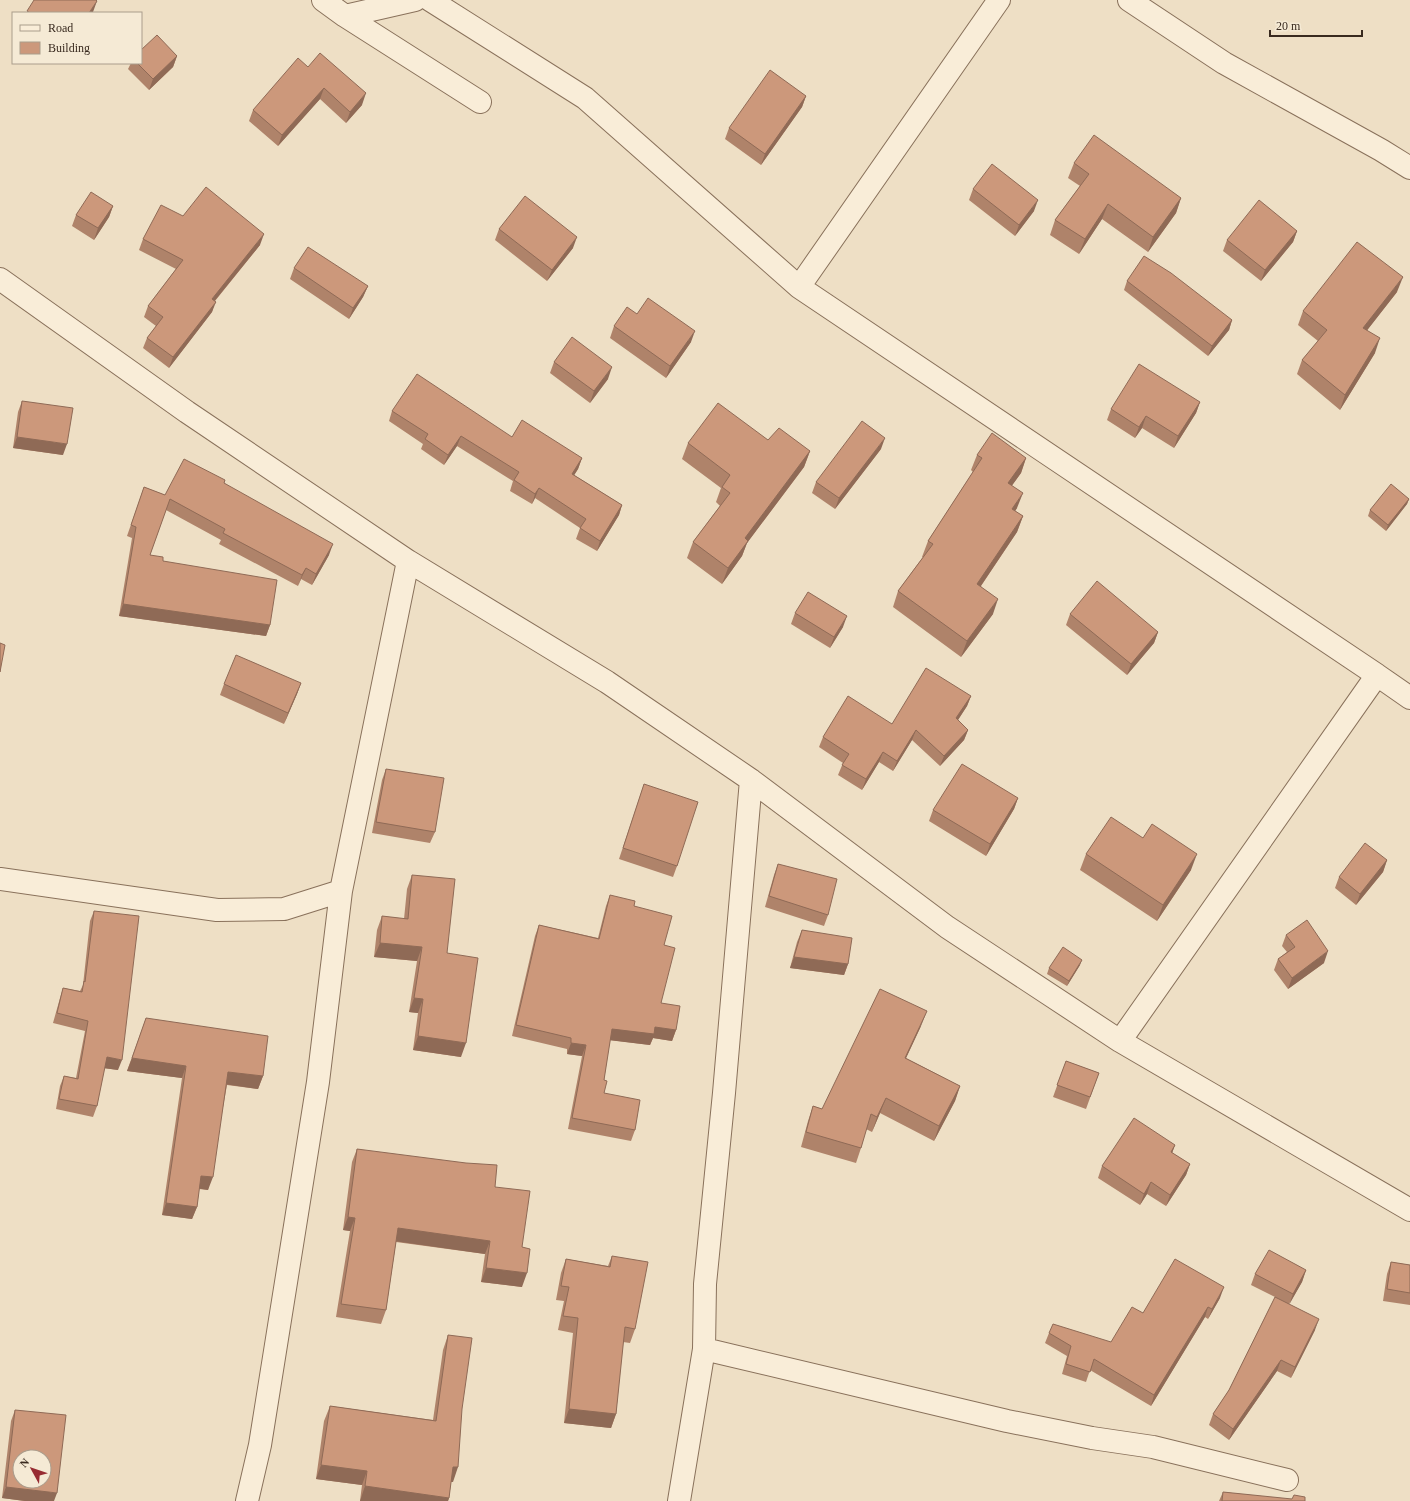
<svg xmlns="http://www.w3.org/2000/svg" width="1410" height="1501" font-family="'Times New Roman',serif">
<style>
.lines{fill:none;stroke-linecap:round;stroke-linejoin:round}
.minor-casing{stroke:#89715b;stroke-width:24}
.minor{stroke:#f9edd8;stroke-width:22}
.wall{fill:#af836a}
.shaded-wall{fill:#8f6a56}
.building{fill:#cc987b;stroke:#8f6a56;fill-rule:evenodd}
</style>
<rect width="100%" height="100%" fill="#eedfc5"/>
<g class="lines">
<g class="minor-casing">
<path id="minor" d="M 323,0 L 345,16 L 415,0
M 430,0 L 585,98 L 799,287 L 1377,675 L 1120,1041
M 1129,0 L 1224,63 L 1381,150 L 1410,168
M 345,16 L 480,102
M 0,279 L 187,412 L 408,561 L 607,682 L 751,780 L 947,927 L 1120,1041 L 1410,1210
M 799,287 L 999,0
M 1377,675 L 1410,698
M 0,879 L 217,910 L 284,909 L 341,891
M 704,1349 L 1007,1421 L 1092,1438 L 1153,1447 L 1287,1480
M 247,1501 L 260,1445 L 318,1082 L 341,891 L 408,561
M 679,1501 L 704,1349 L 705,1284 L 724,1093 L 751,780"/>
</g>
<use href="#minor" class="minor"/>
</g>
<path class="wall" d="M 177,56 L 173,67 L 149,90 L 128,69 L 131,63 L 141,63 Z
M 308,67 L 362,105 L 346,123 L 320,99 L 278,146 L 249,121 L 253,110 Z
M 806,96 L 802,107 L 761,165 L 725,139 L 729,128 Z
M 1074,163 L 1181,198 L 1176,213 L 1148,252 L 1102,219 L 1079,254 L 1050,235 L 1055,220 L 1080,186 L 1068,178 Z
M 973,189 L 1034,211 L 1015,236 L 969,200 Z
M 113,206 L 109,217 L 94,240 L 72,226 L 76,215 Z
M 183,216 L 260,245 L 215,301 L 212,312 L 169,368 L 143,348 L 147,338 L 156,326 L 144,317 L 148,306 L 176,269 L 139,250 L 143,239 Z
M 499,229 L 573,248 L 547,281 L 495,240 Z
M 1297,231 L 1293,242 L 1261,281 L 1223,251 L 1227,240 Z
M 294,268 L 368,286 L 363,297 L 349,319 L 290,279 Z
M 1127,281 L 1232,320 L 1229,330 L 1208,356 L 1124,290 Z
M 1397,292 L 1367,330 L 1375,353 L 1340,410 L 1297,374 L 1302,360 L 1318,341 L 1298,325 L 1303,311 Z
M 637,314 L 691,342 L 666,378 L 610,338 L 614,326 Z
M 554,362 L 608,379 L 590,403 L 550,373 Z
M 22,401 L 63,455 L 13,448 L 18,412 Z
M 1200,402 L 1196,413 L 1174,448 L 1142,428 L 1135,438 L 1107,420 L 1111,409 Z
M 392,411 L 512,437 L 582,458 L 578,469 L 574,475 L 622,505 L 619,515 L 597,551 L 576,539 L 580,528 L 535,498 L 532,504 L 510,491 L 513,481 L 457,446 L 444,465 L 421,449 L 423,444 L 389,421 Z
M 768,440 L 810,451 L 804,467 L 747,543 L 742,556 L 722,584 L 687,558 L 693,542 L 720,506 L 716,502 L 721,488 L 682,459 L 688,443 Z
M 881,449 L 835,509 L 812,493 L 816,482 Z
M 977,455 L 1026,458 L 1021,473 L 1012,485 L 1017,508 L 1015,511 L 1023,516 L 1017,532 L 981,586 L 993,614 L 961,657 L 893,607 L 898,591 L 923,557 L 922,557 L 928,541 L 973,472 L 971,470 Z
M 225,480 L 224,483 L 329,555 L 312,585 L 301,579 L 298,586 L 219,544 L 221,540 L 166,510 L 150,555 L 163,561 L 270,625 L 266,636 L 119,616 L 132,538 L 127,536 L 144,487 L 165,495 Z
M 1409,499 L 1407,504 L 1386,531 L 1368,516 L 1370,510 Z
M 795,613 L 843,627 L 830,648 L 791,624 Z
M 1070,614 L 1158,632 L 1154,643 L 1127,675 L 1066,625 Z
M 301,683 L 297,694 L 284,724 L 220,695 L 224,684 Z
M 971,696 L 967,706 L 958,720 L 968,730 L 964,740 L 940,766 L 912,740 L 893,771 L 879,762 L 862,790 L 838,775 L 843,763 L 819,747 L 823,737 L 892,724 Z
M 386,769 L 435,832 L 430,843 L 372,833 L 382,780 Z
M 644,784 L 677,866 L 673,877 L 619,859 Z
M 1018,798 L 1014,809 L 986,856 L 929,821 L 933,810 Z
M 1143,838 L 1191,870 L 1157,921 L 1080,870 L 1086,854 Z
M 1387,860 L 1383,872 L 1356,905 L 1335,888 L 1339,877 Z
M 778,864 L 828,915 L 824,926 L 765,907 L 774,875 Z
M 412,875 L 447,953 L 461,1057 L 413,1050 L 418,1013 L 409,1012 L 417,961 L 374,957 L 377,930 L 382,916 L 404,919 L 407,889 Z
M 610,895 L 634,906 L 664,945 L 661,1003 L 676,1030 L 672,1041 L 653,1038 L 650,1045 L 610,1040 L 604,1080 L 604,1093 L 635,1130 L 631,1141 L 568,1129 L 582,1056 L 567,1054 L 567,1049 L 512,1036 L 535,936 L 539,925 L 598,938 L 606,906 Z
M 94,911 L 118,1070 L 104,1068 L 97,1106 L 93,1117 L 56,1109 L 60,1086 L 64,1076 L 76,1078 L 85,1031 L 53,1023 L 60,998 L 63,988 L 80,991 L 83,985 L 90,921 Z
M 802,930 L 848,964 L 844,975 L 790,968 L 797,942 Z
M 1286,935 L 1324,963 L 1288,989 L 1274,970 L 1278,959 L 1287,952 L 1282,946 Z
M 1080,965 L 1067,986 L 1047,974 L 1049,968 Z
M 146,1018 L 263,1076 L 258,1089 L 227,1085 L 208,1190 L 199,1189 L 197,1207 L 192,1219 L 162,1215 L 182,1078 L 127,1071 Z
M 921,1026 L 906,1058 L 960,1086 L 955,1101 L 934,1141 L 880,1113 L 872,1132 L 866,1129 L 861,1148 L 856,1163 L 801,1147 L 808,1121 L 813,1106 L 822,1109 Z
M 1066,1061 L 1099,1073 L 1086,1109 L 1053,1097 Z
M 1175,1145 L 1172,1153 L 1190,1164 L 1186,1175 L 1166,1206 L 1147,1194 L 1140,1205 L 1098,1178 L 1102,1166 Z
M 357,1149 L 495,1187 L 522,1247 L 522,1287 L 481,1282 L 485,1254 L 396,1242 L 386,1310 L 381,1324 L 336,1317 L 350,1231 L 343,1230 L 352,1162 Z
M 612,1256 L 635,1329 L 630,1343 L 623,1342 L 616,1414 L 611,1428 L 564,1423 L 573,1333 L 558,1330 L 564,1301 L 556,1300 L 561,1273 L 566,1259 L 608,1266 Z
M 1391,1262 L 1410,1265 L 1410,1305 L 1383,1301 L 1387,1274 Z
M 1306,1270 L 1302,1282 L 1289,1304 L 1315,1330 L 1291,1378 L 1277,1371 L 1229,1440 L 1209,1425 L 1213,1414 L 1229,1390 L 1275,1297 L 1251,1285 L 1255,1274 Z
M 1220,1298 L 1208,1319 L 1205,1317 L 1151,1406 L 1090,1370 L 1086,1382 L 1062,1374 L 1067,1356 L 1045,1343 L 1049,1333 L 1111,1342 L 1143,1313 Z
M 448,1335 L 453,1482 L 451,1482 L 449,1498 L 448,1501 L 360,1501 L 362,1485 L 316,1479 L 324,1421 L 330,1406 L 433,1420 L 443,1350 Z
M 15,1410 L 54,1501 L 25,1501 L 2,1498 L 11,1421 Z
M 1223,1492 L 1305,1501 L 1219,1501 Z"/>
<path class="shaded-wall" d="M 97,1 L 93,12 L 93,13 L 89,13 Z
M 177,56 L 173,67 L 149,90 L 153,79 Z
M 324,88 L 320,99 L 278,146 L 282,135 Z
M 366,93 L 362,105 L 346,123 L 350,112 Z
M 806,96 L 802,107 L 761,165 L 765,154 Z
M 1181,198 L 1176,213 L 1148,252 L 1153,237 Z
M 1038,200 L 1034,211 L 1015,236 L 1019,225 Z
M 1108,204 L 1102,219 L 1079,254 L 1085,239 Z
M 113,206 L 109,217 L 94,240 L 98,228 Z
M 1297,231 L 1293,242 L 1261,281 L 1265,270 Z
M 264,234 L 260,245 L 208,309 L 212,299 Z
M 577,237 L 573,248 L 547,281 L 552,270 Z
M 1403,277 L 1397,292 L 1358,342 L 1363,328 Z
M 368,286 L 363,297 L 349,319 L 353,308 Z
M 216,302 L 212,312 L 169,368 L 173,357 Z
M 1232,320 L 1229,330 L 1208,356 L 1212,346 Z
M 695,331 L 691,342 L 666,378 L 670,366 Z
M 1380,338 L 1375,353 L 1340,410 L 1345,395 Z
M 612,367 L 608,379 L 590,403 L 594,391 Z
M 1200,402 L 1196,413 L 1174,448 L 1178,436 Z
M 1146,416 L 1142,428 L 1135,438 L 1139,427 Z
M 461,436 L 457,446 L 444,465 L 448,455 Z
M 17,437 L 67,444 L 63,455 L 13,448 Z
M 885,438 L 881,449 L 835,509 L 839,498 Z
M 810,451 L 804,467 L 747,543 L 742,556 L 722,584 L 728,568 L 745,538 Z
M 582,458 L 578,469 L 568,485 L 572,474 Z
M 1026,458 L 1021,473 L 1003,498 L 1008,483 Z
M 539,488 L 535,498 L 532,504 L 535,494 Z
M 1023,493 L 1017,508 L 1006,525 L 1012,509 Z
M 1409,499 L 1407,504 L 1386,531 L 1388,525 Z
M 622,505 L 619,515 L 597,551 L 600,541 Z
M 1023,516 L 1017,532 L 972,599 L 977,584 Z
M 333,544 L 329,555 L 312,585 L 316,574 Z
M 306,568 L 301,579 L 298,586 L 302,575 Z
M 998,599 L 993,614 L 961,657 L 967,641 Z
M 123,604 L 270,625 L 266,636 L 119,616 Z
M 847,616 L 843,627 L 830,648 L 834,637 Z
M 1158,632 L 1154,643 L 1127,675 L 1131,664 Z
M 301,683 L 297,694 L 284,724 L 288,713 Z
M 971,696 L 967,706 L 952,729 L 956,718 Z
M 916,730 L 912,740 L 893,771 L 897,761 Z
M 968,730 L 964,740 L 940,766 L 944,756 Z
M 883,752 L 879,762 L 862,790 L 866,779 Z
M 1018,798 L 1014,809 L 986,856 L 990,844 Z
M 1197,854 L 1191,870 L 1157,921 L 1163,905 Z
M 1387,860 L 1383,872 L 1356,905 L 1360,894 Z
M 380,943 L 422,947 L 417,961 L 374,957 Z
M 1328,951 L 1324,963 L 1288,989 L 1292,978 Z
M 794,957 L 848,964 L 844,975 L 790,968 Z
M 1082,960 L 1080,965 L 1067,986 L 1069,981 Z
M 414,998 L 423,999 L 418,1013 L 409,1012 Z
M 927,1011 L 921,1026 L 899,1073 L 905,1058 Z
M 655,1027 L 676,1030 L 672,1041 L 653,1038 L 650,1045 L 608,1040 L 612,1029 Z
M 418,1036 L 466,1043 L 461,1057 L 413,1050 Z
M 571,1043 L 586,1045 L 582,1056 L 567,1054 Z
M 107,1057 L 122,1060 L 118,1070 L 103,1068 Z
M 132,1058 L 186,1066 L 182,1078 L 127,1071 Z
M 228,1072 L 263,1076 L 258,1089 L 224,1084 Z
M 960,1086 L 955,1101 L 934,1141 L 939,1126 Z
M 886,1098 L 880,1113 L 872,1132 L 877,1117 Z
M 1175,1145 L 1171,1156 L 1171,1152 Z
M 1190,1164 L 1186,1175 L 1166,1206 L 1170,1195 Z
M 201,1176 L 213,1177 L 208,1190 L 196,1188 Z
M 1151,1182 L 1147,1194 L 1140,1205 L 1144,1194 Z
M 166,1203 L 197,1207 L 192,1219 L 162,1215 Z
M 348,1217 L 355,1218 L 350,1231 L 343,1230 Z
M 398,1228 L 490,1241 L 485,1254 L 394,1241 Z
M 486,1268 L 527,1273 L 522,1287 L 481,1282 Z
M 1306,1270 L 1302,1282 L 1289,1305 L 1293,1294 Z
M 1224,1287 L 1220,1298 L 1208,1319 L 1212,1309 Z
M 1208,1307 L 1205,1317 L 1151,1406 L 1154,1395 Z
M 1319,1319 L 1315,1330 L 1291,1378 L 1295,1367 Z
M 1281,1360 L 1277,1371 L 1229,1440 L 1233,1429 Z
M 569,1409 L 616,1414 L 611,1428 L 564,1423 Z
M 321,1465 L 367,1471 L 362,1485 L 316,1479 Z
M 453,1467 L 458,1467 L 453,1482 L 448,1481 Z
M 365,1486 L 449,1498 L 448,1501 L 360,1501 Z
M 6,1487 L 57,1493 L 54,1501 L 25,1501 L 2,1498 Z"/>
<path class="building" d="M 34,0 L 96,0 L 97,1 L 89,13 L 30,13 L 27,11 Z
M 157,35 L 177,56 L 153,79 L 137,63 L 141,63 L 141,50 Z
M 320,53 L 366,93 L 350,112 L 324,88 L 282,135 L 253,110 L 298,58 L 308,67 Z
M 770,70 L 806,96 L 765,154 L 729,128 Z
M 1094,135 L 1181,198 L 1153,237 L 1108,204 L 1085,239 L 1055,220 L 1089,174 L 1074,163 Z
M 992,164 L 1038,200 L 1019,225 L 973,189 Z
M 206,187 L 264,234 L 212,299 L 216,302 L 173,357 L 147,338 L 163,317 L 148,306 L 183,260 L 143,239 L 161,205 L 183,216 Z
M 91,192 L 113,206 L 98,228 L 76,215 Z
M 525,196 L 577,237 L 552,270 L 499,229 Z
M 1259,200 L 1297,231 L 1265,270 L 1227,240 Z
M 1357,242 L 1403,277 L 1363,328 L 1380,338 L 1345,395 L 1302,360 L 1327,330 L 1303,311 Z
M 308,247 L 368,286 L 353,308 L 294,268 Z
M 1144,256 L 1171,273 L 1232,320 L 1212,346 L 1127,281 Z
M 648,298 L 695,331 L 670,366 L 614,326 L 627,307 L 637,314 Z
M 572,337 L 612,367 L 594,391 L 554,362 Z
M 1139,364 L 1200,402 L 1178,436 L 1146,416 L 1139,427 L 1111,409 Z
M 417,374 L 512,437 L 522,420 L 582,458 L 572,474 L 622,505 L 600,541 L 580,528 L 586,519 L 539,488 L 535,494 L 514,480 L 519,472 L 461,436 L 448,455 L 425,439 L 428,434 L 392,411 Z
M 22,401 L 73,408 L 67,444 L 17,437 Z
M 718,403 L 768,440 L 779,428 L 810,451 L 745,538 L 748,541 L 728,568 L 693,542 L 730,493 L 722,487 L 730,475 L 688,443 Z
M 862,421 L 885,438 L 839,498 L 816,482 Z
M 992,433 L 1026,458 L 1008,483 L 1023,493 L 1012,509 L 1023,516 L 977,584 L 998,599 L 967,641 L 898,591 L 933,544 L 928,541 L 982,458 L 977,455 Z
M 184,459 L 225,480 L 224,483 L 333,544 L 316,574 L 306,568 L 302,575 L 223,533 L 225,529 L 170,499 L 150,555 L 163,557 L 163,561 L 277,580 L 270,625 L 123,604 L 136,527 L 131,525 L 144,487 L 165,495 Z
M 1391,484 L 1409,499 L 1388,525 L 1370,510 Z
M 1097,581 L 1158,632 L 1131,664 L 1070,614 Z
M 808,592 L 847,616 L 834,637 L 795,613 Z
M 0,643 L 5,645 L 0,672 Z
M 236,655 L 301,683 L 288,713 L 224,684 Z
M 926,668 L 971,696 L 956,718 L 968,730 L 944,756 L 916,730 L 897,761 L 883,752 L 866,779 L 842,765 L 849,754 L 823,737 L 848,696 L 892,724 Z
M 962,764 L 1018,798 L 990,844 L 933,810 Z
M 386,769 L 444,778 L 435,832 L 376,822 Z
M 644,784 L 698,802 L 677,866 L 623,848 Z
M 1111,817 L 1143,838 L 1152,824 L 1197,854 L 1163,905 L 1086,854 Z
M 1365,843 L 1387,860 L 1360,894 L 1339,877 Z
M 778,864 L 837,879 L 828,915 L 769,896 Z
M 412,875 L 455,879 L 447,953 L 478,958 L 466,1043 L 418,1036 L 423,999 L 414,998 L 422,947 L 380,943 L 382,916 L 408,919 Z
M 610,895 L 635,901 L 634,906 L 672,916 L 664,945 L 675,948 L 661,1003 L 680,1006 L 676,1030 L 655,1027 L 654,1034 L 612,1029 L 604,1080 L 607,1081 L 604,1093 L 640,1100 L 635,1130 L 572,1118 L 586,1045 L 571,1043 L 571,1038 L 516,1025 L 539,925 L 599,939 Z
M 94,911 L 139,916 L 122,1060 L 107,1057 L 97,1106 L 59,1099 L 64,1076 L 78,1079 L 88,1021 L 57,1013 L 63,988 L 82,992 L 84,981 L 85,982 Z
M 1307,920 L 1328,951 L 1292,978 L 1278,959 L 1295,947 L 1286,935 Z
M 802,930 L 852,938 L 848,964 L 794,957 Z
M 1063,947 L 1082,960 L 1069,981 L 1049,968 Z
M 880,989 L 927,1011 L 905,1058 L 960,1086 L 939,1126 L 886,1098 L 877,1117 L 871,1114 L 861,1148 L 806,1132 L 813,1106 L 822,1109 Z
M 146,1018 L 268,1036 L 263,1076 L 228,1072 L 213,1177 L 201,1176 L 197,1207 L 166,1203 L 186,1066 L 132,1058 Z
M 1066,1061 L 1099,1073 L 1090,1097 L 1057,1085 Z
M 1134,1118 L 1175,1145 L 1171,1152 L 1190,1164 L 1170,1195 L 1151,1182 L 1144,1194 L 1102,1166 Z
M 357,1149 L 466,1163 L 497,1165 L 495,1187 L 530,1191 L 522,1247 L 530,1249 L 527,1273 L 486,1268 L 490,1241 L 398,1228 L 386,1310 L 341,1304 L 355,1218 L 348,1217 Z
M 1269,1250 L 1306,1270 L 1293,1294 L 1255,1274 Z
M 612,1256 L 648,1262 L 635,1329 L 625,1327 L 616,1414 L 569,1409 L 578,1318 L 563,1316 L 569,1287 L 561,1286 L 566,1259 L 610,1267 Z
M 1175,1259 L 1224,1287 L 1212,1309 L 1208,1307 L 1154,1395 L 1094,1359 L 1090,1372 L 1066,1364 L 1071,1346 L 1049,1333 L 1053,1324 L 1111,1342 L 1132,1307 L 1143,1313 Z
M 1391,1262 L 1410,1265 L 1410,1293 L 1387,1289 Z
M 1275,1297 L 1319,1319 L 1295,1367 L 1281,1360 L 1233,1429 L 1213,1414 L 1229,1390 Z
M 448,1335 L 472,1338 L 462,1409 L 458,1467 L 453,1467 L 449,1498 L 365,1486 L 367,1471 L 321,1465 L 330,1406 L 436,1421 Z
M 15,1410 L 66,1415 L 57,1493 L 6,1487 ZM 20,1457 L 44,1457 L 44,1481 L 20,1481 Z
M 1223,1492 L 1292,1499 L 1294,1495 L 1305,1497 L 1305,1501 L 1222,1501 Z"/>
<rect x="12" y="12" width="130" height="52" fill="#f5ead5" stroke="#aa9d8c"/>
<rect x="20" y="25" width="20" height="6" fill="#f9edd8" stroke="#aa9d8c"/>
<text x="48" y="32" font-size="12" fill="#392a1f">Road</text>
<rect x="20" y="42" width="20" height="12" fill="#cc987b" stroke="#aa9d8c"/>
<text x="48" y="52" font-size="12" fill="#392a1f">Building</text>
<g transform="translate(32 1469) rotate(310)"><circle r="19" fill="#f5ead5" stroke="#aa9d8c"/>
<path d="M0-3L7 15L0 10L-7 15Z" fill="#972c32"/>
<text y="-6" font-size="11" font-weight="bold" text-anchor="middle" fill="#392a1f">N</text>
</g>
<path d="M1270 30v6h92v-6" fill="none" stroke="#392a1f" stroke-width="2"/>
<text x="1276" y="30" font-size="12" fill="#392a1f" stroke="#f5ead5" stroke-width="3" paint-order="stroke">20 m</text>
</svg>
